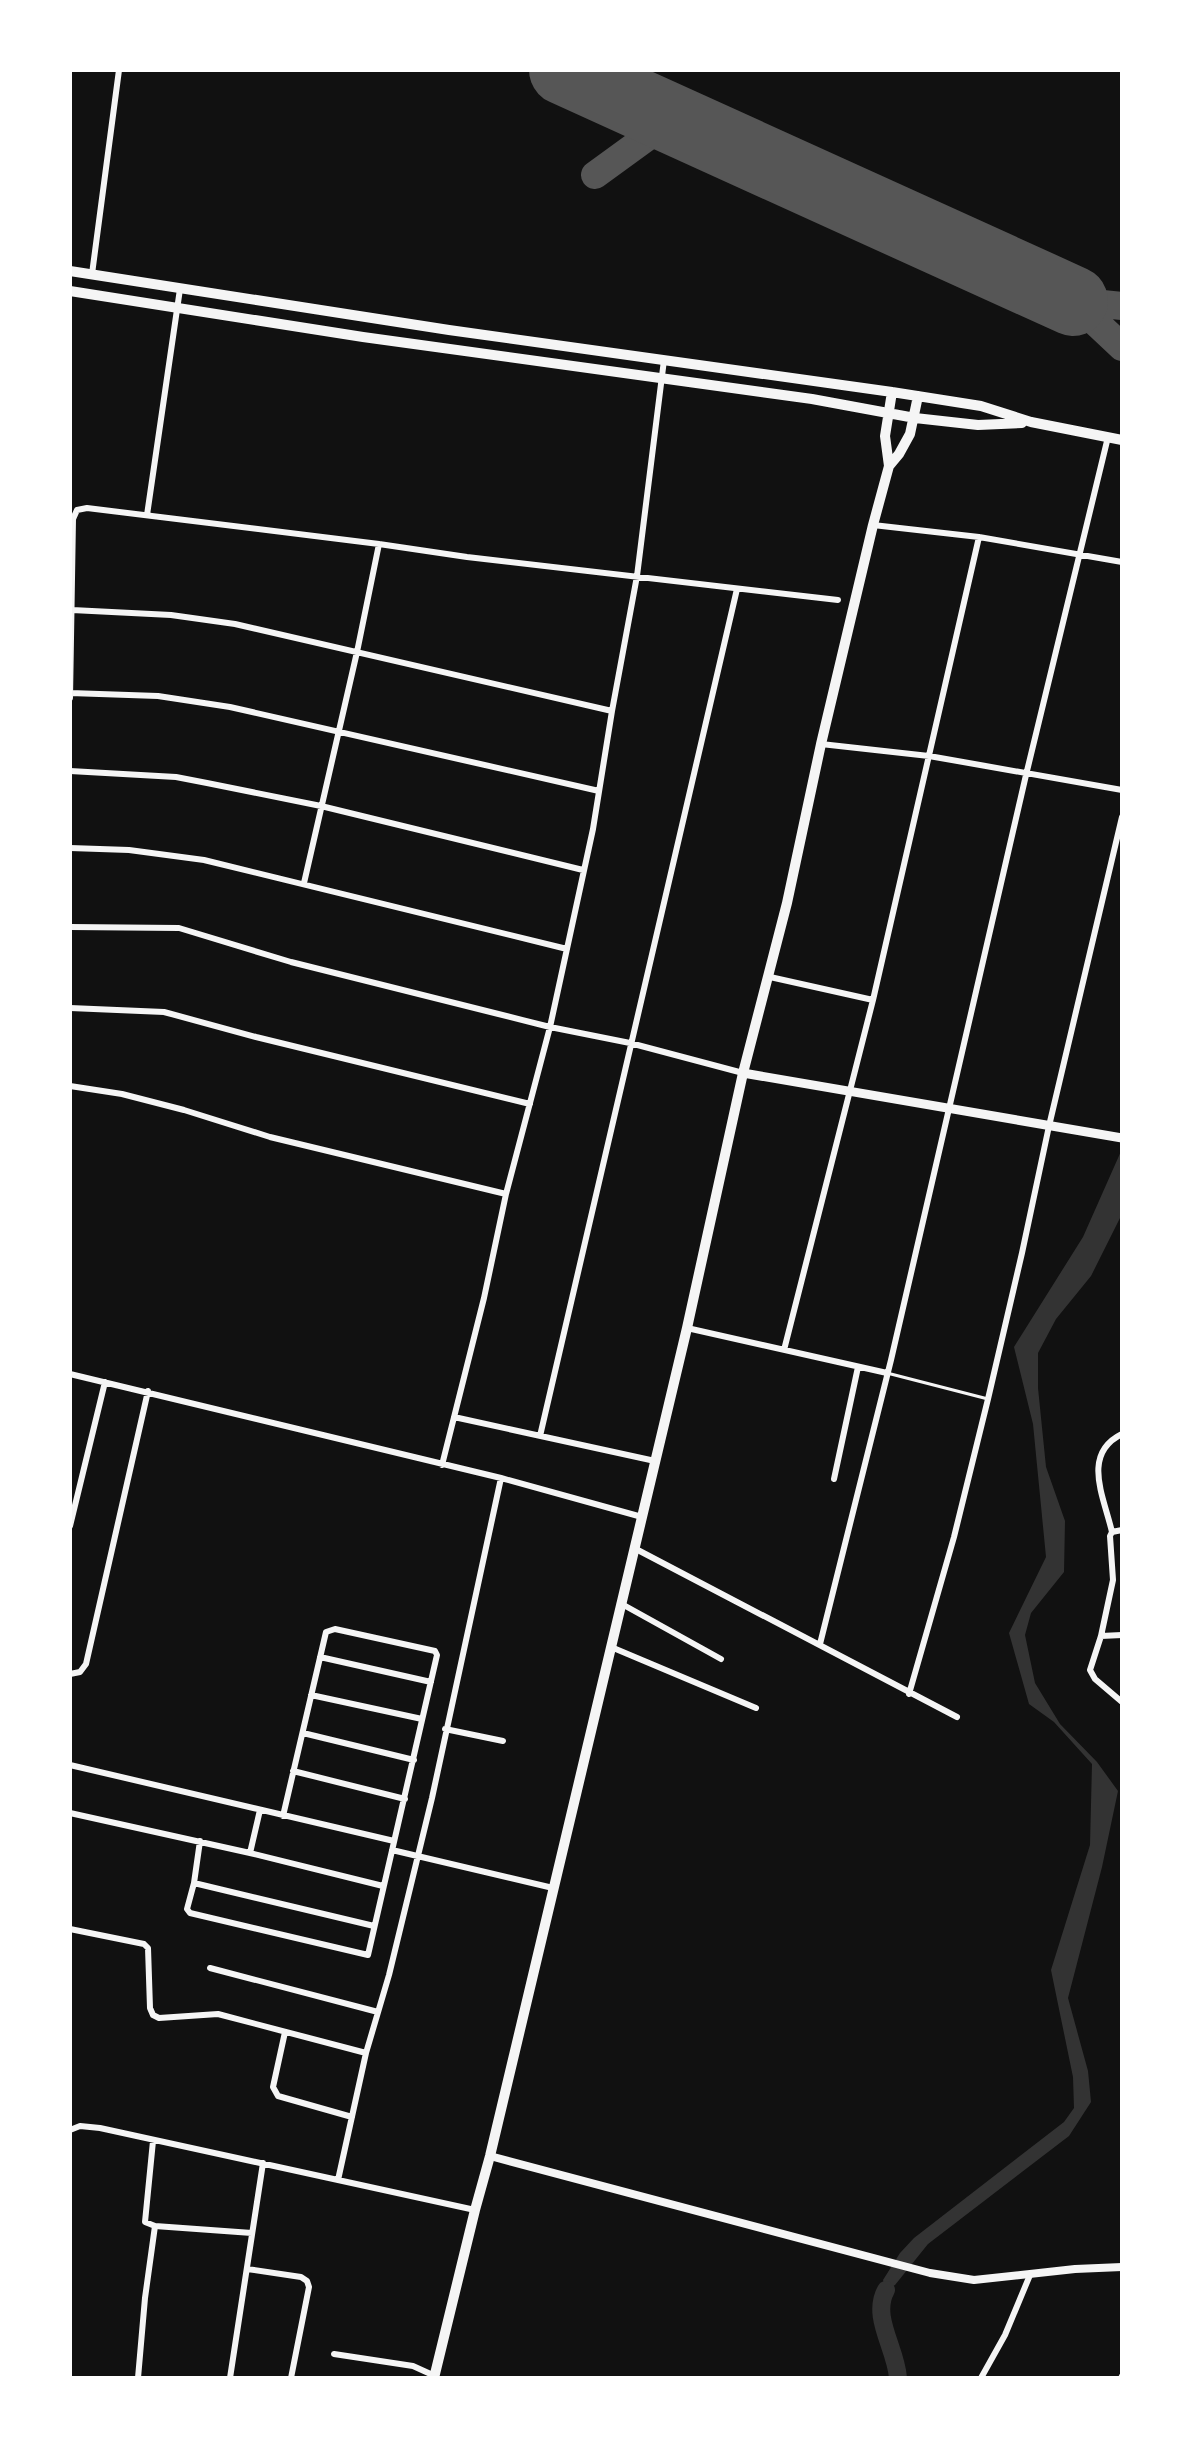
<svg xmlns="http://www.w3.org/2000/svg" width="1192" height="2448" font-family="'Open Sans',sans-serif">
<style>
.water{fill:#333}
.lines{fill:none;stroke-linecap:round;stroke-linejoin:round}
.river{stroke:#333;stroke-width:18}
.taxiway{stroke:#565656;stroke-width:28}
.runway{stroke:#565656;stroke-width:70}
.service{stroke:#f5f5f5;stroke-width:3}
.minor{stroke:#f5f5f5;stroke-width:6}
.tertiary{stroke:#f5f5f5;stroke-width:8}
.secondary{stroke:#f5f5f5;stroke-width:9}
.primary{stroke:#f5f5f5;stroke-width:10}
</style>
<rect width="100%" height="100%" fill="#111"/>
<path class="water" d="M 1122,1149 L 1122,1214 L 1091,1276 L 1056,1319 L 1038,1353 L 1038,1388 L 1046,1467 L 1065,1521 L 1064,1572 L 1031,1613 L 1025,1635 L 1035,1683 L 1060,1724 L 1097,1762 L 1118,1791 L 1102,1867 L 1068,1998 L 1088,2071 L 1091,2102 L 1069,2136 L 928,2244 L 895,2285 L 886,2290 L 883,2280 L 900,2253 L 914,2238 L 1064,2122 L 1074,2108 L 1073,2077 L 1051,1970 L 1090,1845 L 1092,1764 L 1054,1722 L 1029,1704 L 1009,1633 L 1046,1557 L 1033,1424 L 1014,1347 L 1083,1237 Z"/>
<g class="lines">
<path class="river" d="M 886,2290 C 871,2317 896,2348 898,2378"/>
<path class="taxiway" d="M 595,175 L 672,119
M 1073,301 L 1122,347
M 1073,301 L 1122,306"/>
<path class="runway" d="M 564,70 L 1073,301"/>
<path class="service" d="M 887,1373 L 988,1399"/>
<path class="minor" d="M 92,274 L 119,70
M 147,515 L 180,289
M 873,525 L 979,537 L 1122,562
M 72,610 L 171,615 L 235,624 L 612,711
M 70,693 L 158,696 L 230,707 L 599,791
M 70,698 L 73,519 L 77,510 L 87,508 L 379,544 L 467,557 L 838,600
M 821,744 L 929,756 L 1122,790
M 70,771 L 176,777 L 207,783 L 321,806 L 583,870
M 70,848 L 129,850 L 204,860 L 567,949
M 304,883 L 357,652 L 379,544
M 70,927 L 179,928 L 291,962 L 550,1027 L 630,1043 L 743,1073
M 770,977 L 873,1000
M 70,1008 L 164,1012 L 256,1037 L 530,1104
M 70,1086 L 122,1094 L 184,1110 L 270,1137 L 506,1194
M 687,1328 L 887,1373
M 784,1350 L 873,1000 L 979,537
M 70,1374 L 501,1478 L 642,1517
M 454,1417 L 655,1461
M 540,1436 L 737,589
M 442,1465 L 484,1298 L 506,1194 L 550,1027 L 593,829 L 612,711 L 637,576 L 664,360
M 834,1479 L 858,1367
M 70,1526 L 105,1382
M 1122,1530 L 1112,1532 L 1110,1536 L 1113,1580 L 1101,1636 L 1090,1670 L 1095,1679 L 1122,1702
M 1112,1532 C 1104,1497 1081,1454 1122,1434
M 634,1548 L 957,1717
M 620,1603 L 721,1659
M 1101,1636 L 1122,1635
M 820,1644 L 891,1360 L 1026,775 L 1108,437
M 611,1647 L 756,1708
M 320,1657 L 431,1682
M 70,1674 L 80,1672 L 86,1664 L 148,1391
M 909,1694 L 954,1537 L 988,1399 L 1022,1253 L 1049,1126 L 1122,817
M 311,1695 L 422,1719
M 445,1729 L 503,1741
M 303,1733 L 414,1760
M 70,1765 L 394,1841
M 293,1771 L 405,1799
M 70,1813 L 250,1853 L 383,1886
M 200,1841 L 194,1883 L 187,1909 L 190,1913 L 368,1955 L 437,1655 L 435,1651 L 335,1629 L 326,1632 L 283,1816
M 392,1850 L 553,1888
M 250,1853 L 260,1810
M 194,1883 L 374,1926
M 70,1929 L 144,1944 L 148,1948 L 150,2008 L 153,2015 L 159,2018 L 218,2014 L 366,2053
M 210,1968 L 378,2012
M 285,2032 L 273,2087 L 278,2096 L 352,2117
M 70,2130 L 80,2126 L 100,2128 L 475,2210
M 153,2141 L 145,2222 L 155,2226 L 252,2233
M 338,2180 L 366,2053 L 389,1975 L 432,1798 L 501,1478
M 247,2269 L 301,2277 L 307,2281 L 309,2287 L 291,2378
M 334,2354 L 413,2366 L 435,2376
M 138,2378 L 145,2298 L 155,2226
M 230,2378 L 263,2163
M 981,2378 L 1005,2335 L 1030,2275
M 1121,2378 L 1122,2376"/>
<path class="tertiary" d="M 490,2156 L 930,2273 L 974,2280 L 1075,2269 L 1122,2267"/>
<path class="secondary" d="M 743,1073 L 1122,1138"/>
<path class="primary" d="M 70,271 L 449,330 L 892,392 L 981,406 L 1031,422 L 1122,440
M 70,291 L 363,337 L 812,399 L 915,418 L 978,425 L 1022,423
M 889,466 L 885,436 L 892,392
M 434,2378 L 475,2210 L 490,2156 L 687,1328 L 743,1073 L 787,903 L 821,744 L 873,525 L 889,466 L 899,454 L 910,434 L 918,396"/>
</g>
<rect width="1192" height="2448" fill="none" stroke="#ffffff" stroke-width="144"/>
</svg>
